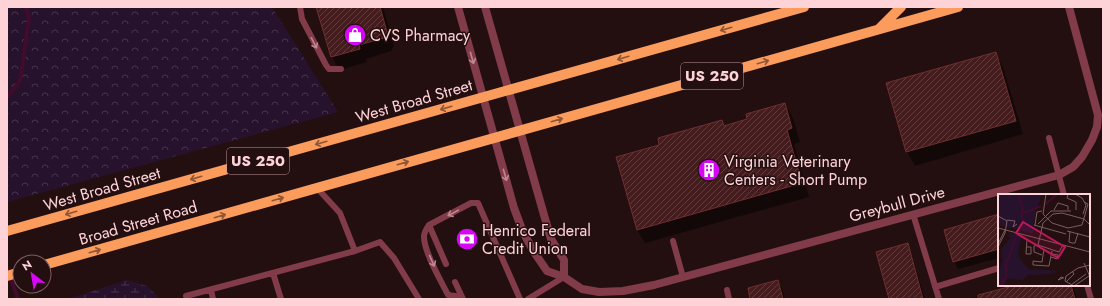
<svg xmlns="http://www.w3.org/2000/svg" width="1110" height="306" font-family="Jost,sans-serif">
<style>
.forest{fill:url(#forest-crowns)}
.wetland{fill:url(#wetland-marsh)}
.shadow{fill:#0007}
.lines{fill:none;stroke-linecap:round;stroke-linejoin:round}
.stream{stroke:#410b2b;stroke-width:4}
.building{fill:url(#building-hatch);stroke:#702e30}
.service{stroke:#823b49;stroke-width:6}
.minor{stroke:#823b49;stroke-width:8}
.primary{stroke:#fb9c5d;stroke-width:10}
.oneway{stroke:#905636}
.oneway2{stroke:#c08790}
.labels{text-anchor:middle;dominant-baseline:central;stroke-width:3;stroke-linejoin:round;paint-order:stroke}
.shield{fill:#240f10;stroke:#bd989c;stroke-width:1}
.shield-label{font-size:15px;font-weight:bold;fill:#fed3d8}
.poi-label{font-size:16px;fill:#fed3d8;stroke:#240f10;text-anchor:start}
.street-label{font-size:16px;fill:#fed3d8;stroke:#240f10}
.inset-river{fill:none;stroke:#410b2b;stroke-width:2}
.inset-road{fill:none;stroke:#7b5d60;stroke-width:1}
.view{fill:#c2185b;fill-opacity:0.15;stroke:#c2185b;stroke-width:2}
.inset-edge{fill:none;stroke:#fed3d8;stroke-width:2}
</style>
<defs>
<pattern id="forest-crowns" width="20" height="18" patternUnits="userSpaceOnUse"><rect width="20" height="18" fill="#27122e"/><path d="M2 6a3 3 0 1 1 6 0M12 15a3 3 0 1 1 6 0" fill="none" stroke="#47344c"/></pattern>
<pattern id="wetland-marsh" width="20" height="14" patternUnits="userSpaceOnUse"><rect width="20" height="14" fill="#27122e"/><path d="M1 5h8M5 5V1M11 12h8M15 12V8" fill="none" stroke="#47344c"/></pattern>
<pattern id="building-hatch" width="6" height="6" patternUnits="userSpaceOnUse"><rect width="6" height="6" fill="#451c1d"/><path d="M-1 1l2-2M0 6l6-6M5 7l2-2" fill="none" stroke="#613c3d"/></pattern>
</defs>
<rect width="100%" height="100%" fill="#240f10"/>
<path class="forest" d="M 7,7 L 272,7 L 338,112 L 7,202 Z"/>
<path class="wetland" d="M 127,280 L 147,286 L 160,299 L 68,299 Z"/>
<path class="shadow" d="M 317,7 L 383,7 L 394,46 L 391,51 L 366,59 L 367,62 L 340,70 L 332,57 Z
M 995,53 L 1003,67 L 1023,134 L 915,166 L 907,152 L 888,84 Z
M 785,104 L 793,118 L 800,142 L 794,144 L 809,197 L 645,243 L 637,230 L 660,145 L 722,121 L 725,126 L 749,120 Z
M 999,215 L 999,258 L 958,269 L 954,261 Z
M 907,244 L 911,252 L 925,299 L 890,299 Z
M 778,281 L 782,289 L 785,299 L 751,299 Z
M 1020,285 L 1073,285 L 1077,299 L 969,299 Z"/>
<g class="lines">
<path class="stream" d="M 7,97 L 20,81 L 29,19 L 26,7
M 7,268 L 18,299"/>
</g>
<path class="building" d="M 316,7 L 380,7 L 387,32 L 384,38 L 359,45 L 360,49 L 331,57 Z
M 996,52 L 1016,121 L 906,152 L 886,83 Z
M 785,103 L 792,128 L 787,130 L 802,183 L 637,230 L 616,157 L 659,145 L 658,138 L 722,120 L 724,126 L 747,119 L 746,114 Z
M 999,214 L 999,249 L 953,262 L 944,230 Z
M 908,243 L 923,299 L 889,299 L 876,252 Z
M 778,280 L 783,299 L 750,299 L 748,288 Z
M 1016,285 L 1071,285 L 1075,299 L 978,299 L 978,295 Z"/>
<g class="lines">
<path class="service" d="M 300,7 L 302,19 L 326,65 L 329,69 L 341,69
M 1049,138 L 1064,195
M 913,214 L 939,299
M 429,225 L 446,264
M 673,241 L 683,277
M 355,251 L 380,242 L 394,258 L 419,299
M 273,273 L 281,299
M 455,282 L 463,299
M 1087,285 L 1091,299
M 935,287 L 999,268
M 211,290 L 213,299
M 727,290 L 729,299
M 186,296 L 355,251 L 340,213 L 317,188
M 462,297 L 448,295 C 441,281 424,252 424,237 C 424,232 426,229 429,225 L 471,203 L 478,203 L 520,299
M 528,299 L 564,277"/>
<path class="minor" d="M 458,7 L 514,208 L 523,232 L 534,252 L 547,271 L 564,277 L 582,289 L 599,292 L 623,291 L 654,285 L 1059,175 L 1073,167 L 1082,157 L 1092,140 L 1097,127 L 1098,115 L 1069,7
M 485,7 L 546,222 L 551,239 L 564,260 L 564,277"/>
<path class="primary" d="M 879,29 L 901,7
M 7,231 L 804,7
M 44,265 L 958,7
M 7,276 L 20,272"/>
</g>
<defs><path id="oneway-shaft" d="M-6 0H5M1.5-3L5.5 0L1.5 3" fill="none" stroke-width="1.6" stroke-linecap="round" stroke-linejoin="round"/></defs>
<g class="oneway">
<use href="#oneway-shaft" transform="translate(726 29) rotate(164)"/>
<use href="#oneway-shaft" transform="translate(623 58) rotate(164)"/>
<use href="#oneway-shaft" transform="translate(763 62) rotate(-16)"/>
<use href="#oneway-shaft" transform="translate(446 108) rotate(164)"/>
<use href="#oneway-shaft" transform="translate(557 120) rotate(-16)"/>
<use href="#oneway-shaft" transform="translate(321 143) rotate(164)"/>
<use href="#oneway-shaft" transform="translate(403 163) rotate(-16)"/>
<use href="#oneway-shaft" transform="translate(196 178) rotate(164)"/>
<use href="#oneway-shaft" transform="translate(278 199) rotate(-16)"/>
<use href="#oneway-shaft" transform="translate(71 213) rotate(164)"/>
<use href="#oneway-shaft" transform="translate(220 216) rotate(-16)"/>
<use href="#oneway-shaft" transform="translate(95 251) rotate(-16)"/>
</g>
<g class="oneway2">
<use href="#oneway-shaft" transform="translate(314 43) rotate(63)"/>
<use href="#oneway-shaft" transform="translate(472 58) rotate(74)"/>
<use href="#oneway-shaft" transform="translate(505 175) rotate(74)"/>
<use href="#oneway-shaft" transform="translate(453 213) rotate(152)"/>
<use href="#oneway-shaft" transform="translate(432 261) rotate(66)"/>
</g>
<defs>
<g id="shop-disc" transform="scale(1.15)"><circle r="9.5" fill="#d806f7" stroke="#240f10"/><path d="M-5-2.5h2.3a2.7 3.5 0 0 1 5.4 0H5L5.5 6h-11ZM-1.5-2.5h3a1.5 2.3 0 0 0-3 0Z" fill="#fff"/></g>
<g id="building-disc" transform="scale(1.15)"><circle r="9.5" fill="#d806f7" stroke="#240f10"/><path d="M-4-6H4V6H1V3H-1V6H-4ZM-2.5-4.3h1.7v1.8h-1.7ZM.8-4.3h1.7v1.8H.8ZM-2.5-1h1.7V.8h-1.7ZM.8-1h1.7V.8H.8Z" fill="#fff"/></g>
<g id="bank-disc" transform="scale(1.15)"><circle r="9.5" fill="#d806f7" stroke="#240f10"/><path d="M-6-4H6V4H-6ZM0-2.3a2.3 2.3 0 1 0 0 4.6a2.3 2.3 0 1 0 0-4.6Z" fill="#fff"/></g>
</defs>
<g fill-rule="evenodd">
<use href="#shop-disc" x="355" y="35"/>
<use href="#building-disc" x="709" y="170"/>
<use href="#bank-disc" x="467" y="239"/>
</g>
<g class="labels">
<g class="shield">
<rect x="681" y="63" width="62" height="26" rx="3"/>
<rect x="227" y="148" width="62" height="26" rx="3"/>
</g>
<g class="shield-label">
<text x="712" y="76">US 250</text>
<text x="258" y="161">US 250</text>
</g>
<g class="poi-label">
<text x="370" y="35">CVS Pharmacy</text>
<text x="724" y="161">Virginia Veterinary<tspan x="724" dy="18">Centers - Short Pump</tspan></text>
<text x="482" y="230">Henrico Federal<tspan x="482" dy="18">Credit Union</tspan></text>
</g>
<g class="street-label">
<text transform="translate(414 101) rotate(-16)">West Broad Street</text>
<text transform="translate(102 189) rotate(-16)">West Broad Street</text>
<text transform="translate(897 204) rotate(-15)">Greybull Drive</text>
<text transform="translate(138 223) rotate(-16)">Broad Street Road</text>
</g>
</g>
<g transform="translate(998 194)">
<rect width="92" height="92" fill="#240f10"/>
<path d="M 0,0 L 7,0 L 14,10 L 20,28 L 18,35 L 0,31 Z" fill="#27122e"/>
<path d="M 7,0 L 44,0 L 36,24 L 35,40 L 18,35 L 19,23 L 14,17 L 14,10 L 9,8 Z" fill="#27122e"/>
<path d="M 11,38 L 24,42 L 20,57 L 23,67 L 31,75 L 60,77 L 52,80 L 30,81 L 24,86 L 9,85 L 7,92 L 0,92 L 0,80 L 4,67 L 3,55 L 12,45 Z" fill="#27122e"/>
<path class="inset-river" d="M 48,10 L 59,0M 24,20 L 43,12M 19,38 L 26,26 L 23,23 L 25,14 L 20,0M 3,92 L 8,82 L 8,70 L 19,41"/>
<path class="inset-road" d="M 48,0 L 45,20 L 54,29 L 70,34M 70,0 L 69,4 L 78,8 L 78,16M 77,0 L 84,4 L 88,11 L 85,20M 56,16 L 60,9 L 70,12 L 70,16M 0,22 L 9,27 L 7,39 L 0,53M 9,26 L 17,27 L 15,33 L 19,30M 40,30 L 53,17 L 73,17M 36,31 L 68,40M 37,31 L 39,18 L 44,17M 0,34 L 92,58M 70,34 L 84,31 L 90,10 L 86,8M 69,37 L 92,43M 72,37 L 71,48 L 74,49 L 77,49 L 80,39M 29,46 L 28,60 L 33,60 L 33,53 L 29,53M 0,50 L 7,36M 40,51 L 45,29 L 55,20 L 64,19 L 86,25 L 92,31M 40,51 L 61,58 L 65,51M 40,51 L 36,52 L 36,58 L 44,61M 53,63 L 59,65 L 60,61 L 54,60M 35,67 L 35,71 L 51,72 L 54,57M 35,67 L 44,68 L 46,55M 86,69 L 92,83M 65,84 L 60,86 L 63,83 L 66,84M 68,88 L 76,80 L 74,77M 73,91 L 88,80M 76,92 L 67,87 L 68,82 L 80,74 L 92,71M 76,92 L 91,82"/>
<path class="view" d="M 25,28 L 67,53 L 60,64 L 18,39 Z"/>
<rect width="92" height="92" class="inset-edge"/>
</g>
<rect width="1110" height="306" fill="none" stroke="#fed3d8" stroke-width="16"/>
<g transform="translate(32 274) rotate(329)"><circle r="19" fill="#240f10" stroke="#7b5d60"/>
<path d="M0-3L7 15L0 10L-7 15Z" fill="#d806f7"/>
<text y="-6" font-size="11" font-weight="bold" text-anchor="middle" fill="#fed3d8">N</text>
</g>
</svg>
